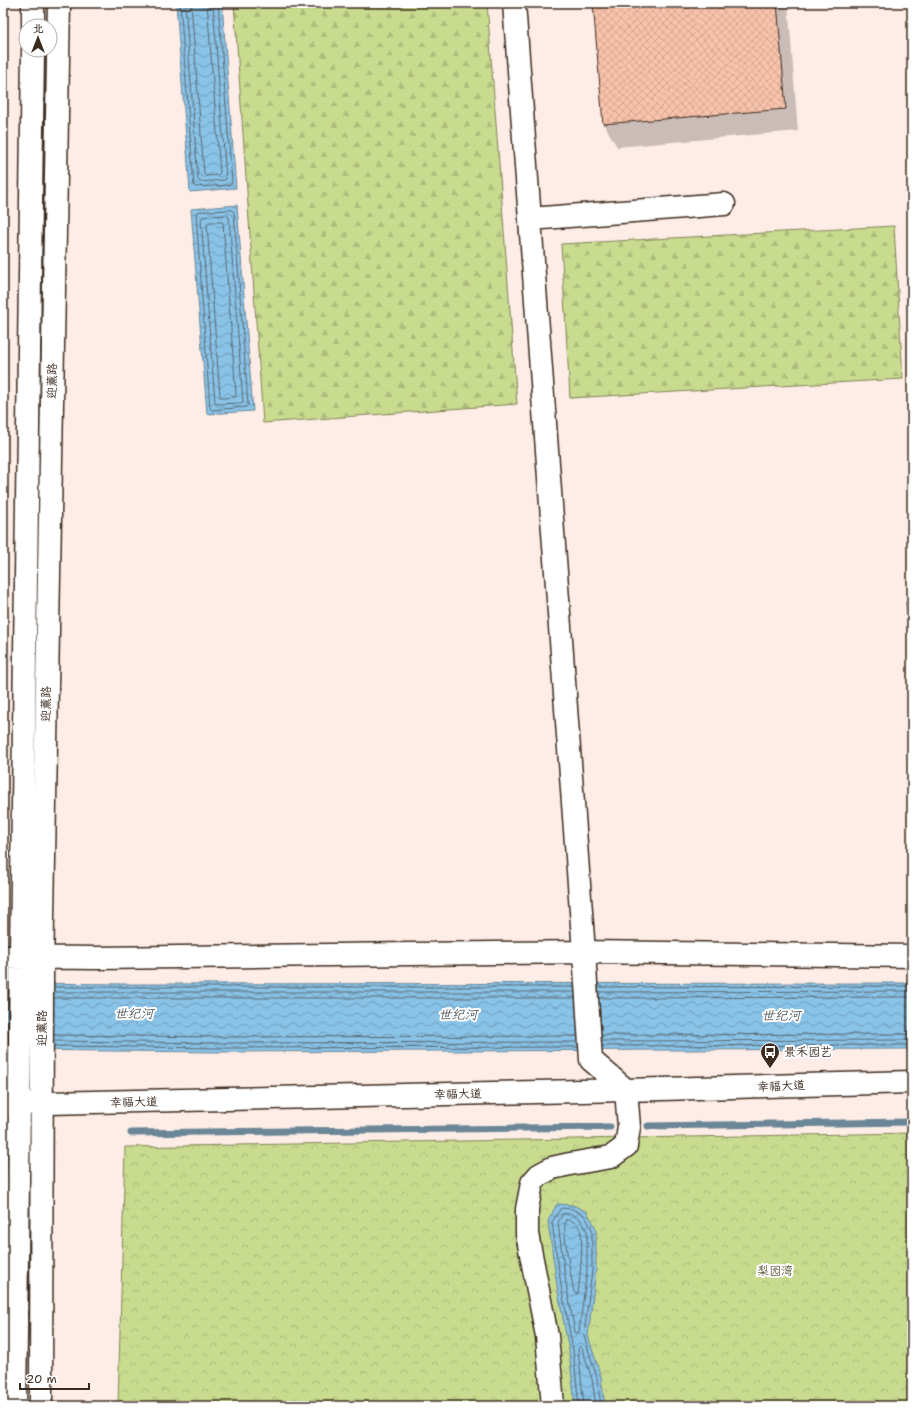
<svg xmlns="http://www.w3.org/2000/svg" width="915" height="1409" font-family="'Shantell Sans','LXGW WenKai TC',sans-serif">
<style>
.forest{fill:url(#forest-firs);stroke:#828256}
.park{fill:url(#park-crowns);stroke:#828256}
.water{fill:url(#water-waves);stroke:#6a8697}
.shadow{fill:#0003}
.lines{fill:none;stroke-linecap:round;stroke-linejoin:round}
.shore{stroke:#5a676f;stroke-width:1}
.stream{stroke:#6a8697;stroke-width:7}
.building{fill:url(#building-cross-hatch);stroke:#3b2a1e}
.minor-casing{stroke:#3b2a1e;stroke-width:25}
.major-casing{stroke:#3b2a1e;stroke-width:25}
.minor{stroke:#fff;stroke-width:22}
.major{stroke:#fff;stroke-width:22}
.labels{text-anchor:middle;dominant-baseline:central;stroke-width:4;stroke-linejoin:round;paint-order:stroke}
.street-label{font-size:12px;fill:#3b2a1e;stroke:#fff}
.poi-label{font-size:12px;fill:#3b2a1e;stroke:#fff;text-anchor:start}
.park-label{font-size:12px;fill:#5e563a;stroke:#fff}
.water-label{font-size:13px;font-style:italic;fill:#52585b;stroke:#fff}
</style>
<defs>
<pattern id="forest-firs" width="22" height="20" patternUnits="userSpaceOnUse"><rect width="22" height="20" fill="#c8db8f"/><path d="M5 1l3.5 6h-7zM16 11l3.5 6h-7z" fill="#adbc7b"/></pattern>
<pattern id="park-crowns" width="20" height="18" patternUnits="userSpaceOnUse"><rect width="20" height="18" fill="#c8db8f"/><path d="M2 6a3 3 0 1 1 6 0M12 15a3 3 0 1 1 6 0" fill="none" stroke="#adbc7b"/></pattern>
<pattern id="water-waves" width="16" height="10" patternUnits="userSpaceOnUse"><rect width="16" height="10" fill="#89c3e8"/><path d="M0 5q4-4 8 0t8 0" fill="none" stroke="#719fbb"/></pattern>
<pattern id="building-cross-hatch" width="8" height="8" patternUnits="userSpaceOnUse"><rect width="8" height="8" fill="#f8c2ab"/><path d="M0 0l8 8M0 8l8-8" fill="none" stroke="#d6a793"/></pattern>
</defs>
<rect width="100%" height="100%" fill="#fdede6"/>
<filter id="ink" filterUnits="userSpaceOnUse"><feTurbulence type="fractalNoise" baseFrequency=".025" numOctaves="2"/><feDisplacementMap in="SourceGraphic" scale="8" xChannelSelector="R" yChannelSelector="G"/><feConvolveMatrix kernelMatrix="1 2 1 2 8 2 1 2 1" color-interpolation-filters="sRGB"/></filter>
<g filter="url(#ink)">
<path class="forest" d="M 234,3 L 487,3 L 517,404 L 263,423 Z
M 894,226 L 903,379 L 570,398 L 561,244 Z"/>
<path class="park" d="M 912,1133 L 912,1406 L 118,1406 L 125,1147 Z"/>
<path class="water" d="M 176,3 L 222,3 L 236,188 L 190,192 Z
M 237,205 L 253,411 L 207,414 L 191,209 Z
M 3,983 L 129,984 L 912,983 L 912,1049 L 219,1052 L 3,1050 Z
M 557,1204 L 573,1205 L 587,1212 L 596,1228 L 596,1270 L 588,1336 L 601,1377 L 605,1406 L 575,1406 L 569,1351 L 557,1286 L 548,1221 Z"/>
<path class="shadow" d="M 594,3 L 788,3 L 798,131 L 617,147 L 604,124 Z"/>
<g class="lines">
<path class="shore" d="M 180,3 L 194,186 L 196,187 L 230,185 L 232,183 L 218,3
M 185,3 L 198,180 L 200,182 L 225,180 L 226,179 L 213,3
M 191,3 L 204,174 L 206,176 L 218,175 L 220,173 L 207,3
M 232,210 L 234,212 L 248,405 L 246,407 L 212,410 L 210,408 L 196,214 L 197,212 Z
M 227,215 L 229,217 L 243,401 L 241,403 L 217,404 L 215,403 L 201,219 L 203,217 Z
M 209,222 L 222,222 L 223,223 L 236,395 L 235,397 L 222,398 L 220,396 L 207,225 Z
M 54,987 L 574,987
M 598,987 L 912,986
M 54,992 L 575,992
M 599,992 L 912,991
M 54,998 L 575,998
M 599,998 L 912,997
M 54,1035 L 219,1037 L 577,1036
M 601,1035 L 912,1034
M 54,1041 L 219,1043 L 578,1042
M 602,1041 L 912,1040
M 54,1046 L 219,1048 L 578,1047
M 602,1046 L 912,1045
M 563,1214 L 571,1214 L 580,1219 L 587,1231 L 587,1270 L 579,1332 L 577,1333 L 575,1332 L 566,1284 L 558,1223 Z
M 566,1220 C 573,1219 580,1226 581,1233 C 583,1251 580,1275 578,1293 L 576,1294 L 574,1292 C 572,1280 561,1229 566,1220 Z
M 579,1406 L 573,1350 L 561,1285 L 552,1222 L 561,1208 L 572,1209 L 584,1215 L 592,1229 L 592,1270 L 584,1336 L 597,1378 L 601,1406
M 584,1406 L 578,1349 L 580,1346 L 582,1348 L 592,1379 L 596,1406"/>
<path class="stream" d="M 648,1126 L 912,1122
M 131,1133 L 610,1127"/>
</g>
<path class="building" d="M 593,3 L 777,3 L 786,109 L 603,124 Z
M 906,602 L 912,602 L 912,625 L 908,625 Z"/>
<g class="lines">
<g class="minor-casing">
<path id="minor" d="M 514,3 L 584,952 L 591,1060 L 626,1090 L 629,1127 L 626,1146 L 611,1157 L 570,1164 L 552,1168 L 539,1175 L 532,1183 L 527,1209 L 527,1234 L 547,1336 L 553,1406
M 33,26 L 33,3
M 530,219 L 724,204
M 3,957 L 96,958 L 584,952 L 912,956
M 15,1406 L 33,50
M 41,1406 L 42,973 L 59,3"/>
</g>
<g class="major-casing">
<path id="major" d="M 3,1104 L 626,1090 L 912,1082"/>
</g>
<use href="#minor" class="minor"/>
<use href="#major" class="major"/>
</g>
</g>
<defs>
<g id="bus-pin" transform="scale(1)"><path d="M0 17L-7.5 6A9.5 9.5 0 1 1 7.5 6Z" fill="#3b2a1e" stroke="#fff"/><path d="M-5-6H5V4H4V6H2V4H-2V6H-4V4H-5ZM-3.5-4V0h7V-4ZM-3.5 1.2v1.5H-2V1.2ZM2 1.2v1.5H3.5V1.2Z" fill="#fff"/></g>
</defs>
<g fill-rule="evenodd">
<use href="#bus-pin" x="770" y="1052"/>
</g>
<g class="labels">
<g class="street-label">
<text transform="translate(52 381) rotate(-89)">迎薰路</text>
<text transform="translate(46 704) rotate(-89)">迎薰路</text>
<text transform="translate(42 1028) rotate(-90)">迎薰路</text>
<text transform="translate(781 1086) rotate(-2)">幸福大道</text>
<text transform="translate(458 1094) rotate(-1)">幸福大道</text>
<text transform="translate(134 1102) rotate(-1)">幸福大道</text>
</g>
<g class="poi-label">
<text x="784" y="1052">景禾园艺</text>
</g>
<g class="park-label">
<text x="775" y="1271">梨园湾</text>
</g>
<g class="water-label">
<text x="134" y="1013">世纪河</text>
<text x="458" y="1014">世纪河</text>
<text x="781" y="1015">世纪河</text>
</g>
</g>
<rect width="915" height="1409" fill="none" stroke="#fff" stroke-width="16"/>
<rect x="8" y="8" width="899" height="1393" fill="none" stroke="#3b2a1e" stroke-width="1.5" filter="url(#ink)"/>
<g transform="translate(38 38)"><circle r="19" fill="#ffffff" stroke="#b1aaa5"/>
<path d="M0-3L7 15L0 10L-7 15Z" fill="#3b2a1e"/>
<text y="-6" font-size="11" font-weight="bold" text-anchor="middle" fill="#3b2a1e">北</text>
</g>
<path d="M20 1383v6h69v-6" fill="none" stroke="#3b2a1e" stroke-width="2"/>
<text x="26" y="1383" font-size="12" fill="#3b2a1e" stroke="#ffffff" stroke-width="3" paint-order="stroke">20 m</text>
</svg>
